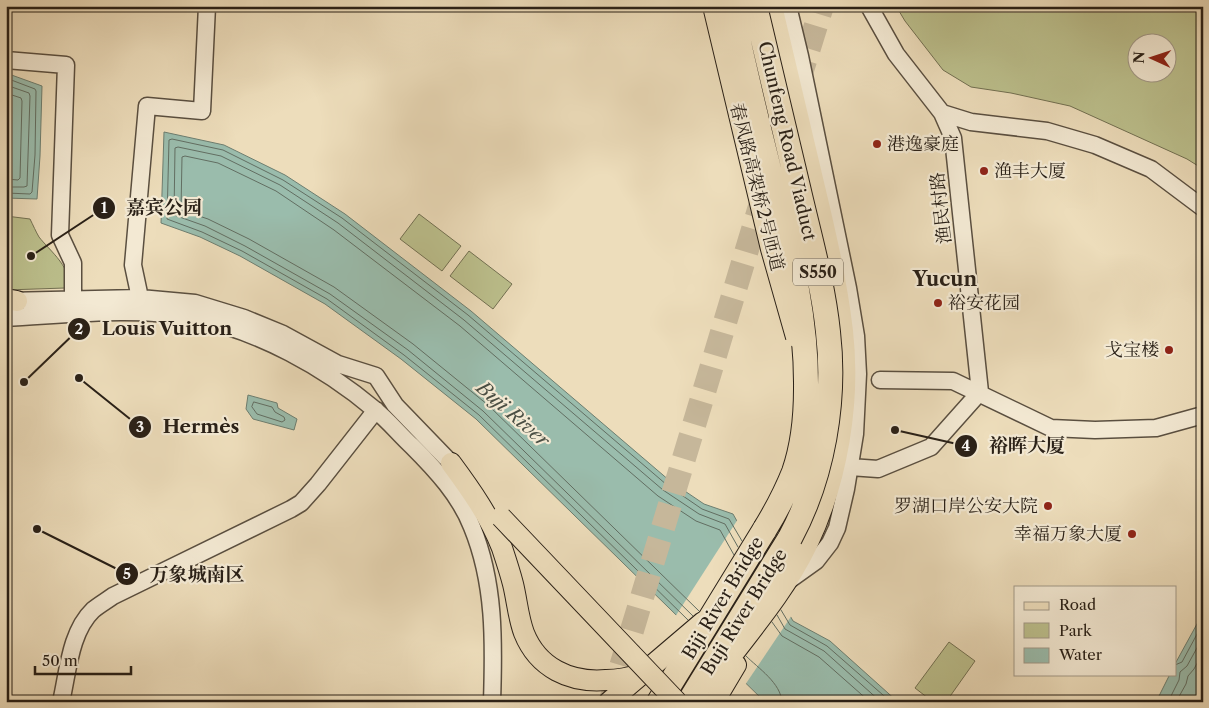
<svg xmlns="http://www.w3.org/2000/svg" width="1209" height="708" font-family="'Libre Caslon Text','Noto Serif SC',serif">
<style>
.green{fill:#bcc08d;stroke:#727052;fill-rule:evenodd}
.water{fill:#9abcac;stroke:#6d7e70}
.pier{fill:#edddbb}
.lines{fill:none;stroke-linecap:round;stroke-linejoin:round}
.shore{stroke:#626e62;stroke-width:1}
.highway-tunnel{stroke:#c6b79a;stroke-width:24;stroke-dasharray:24 12;stroke-linecap:butt}
.minor-casing{stroke:#5a4f40;stroke-width:19}
.major-casing{stroke:#292017;stroke-width:22}
.highway-casing{stroke:#292017;stroke-width:26}
.minor{stroke:#f3e9d3;stroke-width:16}
.major{stroke:#edddbb;stroke-width:20}
.highway{stroke:#edddbb;stroke-width:24}
.major-bridge-casing{stroke:#292017;stroke-width:22;stroke-linecap:butt}
.highway-bridge-casing{stroke:#292017;stroke-width:26;stroke-linecap:butt}
.major-bridge{stroke:#edddbb;stroke-width:20}
.highway-bridge{stroke:#edddbb;stroke-width:24}
.poi-dot{fill:#8f2418;stroke:#f3e9d3;stroke-width:2}
.labels{text-anchor:middle;dominant-baseline:central;stroke-width:4.5;stroke-linejoin:round;paint-order:stroke}
.shield{fill:#f3e9d3;stroke:#665c4f;stroke-width:1}
.shield-label{font-size:16px;font-weight:bold;fill:#292017}
.street-label{font-size:18px;fill:#292017;stroke:#f3e9d3}
.poi-label{font-size:18px;fill:#292017;stroke:#f3e9d3;text-anchor:start}
.water-label{font-size:19px;font-style:italic;fill:#4b4f44;stroke:#f3e9d3}
.quarter-label{font-size:20px;font-weight:bold;fill:#292017;stroke:#f3e9d3}
.leader{fill:none;stroke:#292017;stroke-width:2}
.callout-dot{fill:#292017;stroke:#f3e9d3;stroke-width:2}
.mark-label{font-size:15px;text-anchor:middle;font-weight:bold;fill:#fff}
.callout-label{font-size:19px;text-anchor:middle;font-weight:bold;fill:#292017;stroke:#f3e9d3;stroke-width:4.5;stroke-linejoin:round;paint-order:stroke}
</style>
<rect width="100%" height="100%" fill="#edddbb"/>
<filter id="stains"><feTurbulence type="fractalNoise" baseFrequency=".004" numOctaves="4"/><feColorMatrix values="0 0 0 0 .2 0 0 0 0 .09 0 0 0 0 .02 0 0 0 .5 -.17"/></filter>
<radialGradient id="worn" r=".72"><stop offset=".6" stop-color="#630" stop-opacity="0"/><stop offset="1" stop-color="#630" stop-opacity=".3"/></radialGradient>
<path class="green" d="M 896,6 L 1203,6 L 1203,169 L 1187,159 L 1070,106 L 1011,93 L 971,87 L 943,70 L 905,21 ZM 1136,42 L 1166,42 L 1166,72 L 1136,72 Z
M 419,214 L 461,246 L 442,271 L 400,239 Z
M 6,216 L 30,219 C 33,225 36,232 39,237 C 48,249 77,272 65,288 L 6,290 Z
M 469,251 L 512,284 L 493,309 L 450,276 Z
M 949,642 L 975,661 L 946,702 L 933,702 L 915,688 Z"/>
<path class="water" d="M 6,73 L 42,86 L 40,156 L 37,199 L 6,198 Z
M 164,132 L 224,145 L 285,175 L 345,214 L 471,311 L 670,481 L 704,504 L 733,514 L 793,621 L 830,641 L 898,702 L 765,702 L 476,419 L 401,359 L 325,304 L 240,256 L 200,237 L 161,223 Z
M 248,395 L 277,403 L 278,408 L 297,419 L 294,430 L 253,419 L 246,409 Z
M 1203,613 L 1203,702 L 1156,702 L 1170,674 L 1175,674 L 1175,664 Z"/>
<path class="pier" d="M 738,519 L 792,615 L 745,685 L 675,617 Z"/>
<g class="lines">
<path class="shore" d="M 6,78 L 35,89 L 36,91 L 35,155 L 32,192 L 30,194 L 6,193
M 6,85 L 29,93 L 30,96 L 27,186 L 24,187 L 6,187
M 6,93 L 21,98 L 22,101 L 20,178 L 18,180 L 6,179
M 254,402 L 272,407 L 275,412 L 284,417 L 285,420 L 282,422 L 257,414 L 252,407 Z
M 781,610 L 790,625 L 827,646 L 891,702
M 699,611 L 488,405 L 413,344 L 334,287 L 249,239 L 208,219 L 181,210 L 182,157 L 185,156 L 218,163 L 276,191 L 334,230 L 460,326 L 658,496 L 696,521 L 720,530 L 734,555
M 777,615 L 785,629 L 824,651 L 881,702
M 693,616 L 483,411 L 408,350 L 330,294 L 245,246 L 205,226 L 174,215 L 175,148 L 178,147 L 221,156 L 280,185 L 338,223 L 464,320 L 663,490 L 699,514 L 725,524 L 738,547
M 688,620 L 479,415 L 404,355 L 327,299 L 242,251 L 202,232 L 167,219 L 169,140 L 172,139 L 223,150 L 283,180 L 342,218 L 468,315 L 667,485 L 702,509 L 729,519 L 742,541
M 772,622 L 782,636 L 819,657 L 870,702
M 746,656 C 758,668 781,683 782,702
M 1175,665 L 1182,662 L 1203,623
M 1168,702 L 1179,680 L 1180,672 L 1187,666 L 1203,637
M 1176,702 L 1186,684 L 1188,676 L 1194,669 L 1203,652"/>
<path class="highway-tunnel" d="M 798,83 L 822,6
M 611,700 L 787,117"/>
<g class="minor-casing">
<path id="minor" d="M 788,6 L 800,56 L 848,288 L 856,336 L 858,374 L 855,434 L 846,489 L 837,528 L 830,543 L 816,561 L 788,581
M 6,60 L 66,65 L 60,235 L 73,263 L 73,300
M 942,113 L 971,122 L 1047,131 L 1095,145 L 1151,169 L 1203,208
M 140,298 L 133,265 L 147,106 L 202,111 L 207,6
M 6,301 L 140,298 L 195,303 L 244,318 L 283,334 L 338,364 L 376,376 L 395,405 L 451,463
M 6,318 C 66,315 136,306 194,318 C 259,331 324,367 374,409 C 388,420 399,434 412,446 C 436,470 460,496 472,527 C 495,583 494,642 492,702
M 880,380 L 953,381 L 1051,428 L 1095,430 L 1156,428 L 1203,415
M 850,467 L 878,469 L 931,447 L 980,392 L 953,138 L 942,113 L 896,54 L 869,6
M 61,702 C 68,672 70,632 93,610 C 99,605 106,601 113,596 L 291,509 L 301,503 L 318,484 L 376,410"/>
</g>
<g class="major-casing">
<path id="major" d="M 6,299 L 17,301
M 451,463 C 471,490 490,517 502,548 C 506,560 510,572 513,584 C 517,600 518,617 524,633 C 538,668 570,683 606,680 C 617,680 629,678 640,674 C 650,670 659,660 667,653
M 717,675 C 749,632 784,593 807,545 C 838,480 851,402 843,331 C 837,280 825,229 813,179 C 799,122 786,64 772,6
M 609,702 L 703,622
M 714,702 L 736,665"/>
</g>
<g class="highway-casing">
<path id="highway" d="M 659,702 L 765,529
M 689,702 L 790,538"/>
</g>
<use href="#minor" class="minor"/>
<use href="#major" class="major"/>
<use href="#highway" class="highway"/>
<g class="major-bridge-casing">
<path id="major-bridge" d="M 713,6 L 771,249 L 796,337
M 501,517 L 677,702"/>
</g>
<g class="highway-bridge-casing">
<path id="highway-bridge" d="M 731,6 C 743,62 756,118 770,173 C 788,246 807,313 806,389 C 806,417 803,446 794,472 C 786,492 776,511 765,529
M 755,6 C 769,67 784,127 798,187 C 809,235 823,283 828,332 C 836,401 823,477 790,538"/>
</g>
<use href="#major-bridge" class="major-bridge"/>
<use href="#highway-bridge" class="highway-bridge"/>
</g>
<g class="poi-dot">
<circle cx="877" cy="144" r="5"/>
<circle cx="984" cy="171" r="5"/>
<circle cx="938" cy="303" r="5"/>
<circle cx="1169" cy="350" r="5"/>
<circle cx="1048" cy="506" r="5"/>
<circle cx="1132" cy="534" r="5"/>
</g>
<g class="labels">
<rect class="shield" x="793" y="258.5" width="50" height="27" rx="4"/>
<g class="shield-label">
<text x="818" y="272">S550</text>
</g>
<g class="street-label">
<text transform="translate(787 141) rotate(77)">Chunfeng Road Viaduct</text>
<text transform="translate(757 187) rotate(76)">春风路高架桥2号匝道</text>
<text transform="translate(941 208) rotate(-96)">渔民村路</text>
<text transform="translate(723 598) rotate(-59)">Biji River Bridge</text>
<text transform="translate(744 612) rotate(-58)">Buji River Bridge</text>
</g>
<g class="poi-label">
<text x="887" y="144">港逸豪庭</text>
<text x="994" y="171">渔丰大厦</text>
<text x="948" y="303">裕安花园</text>
<text x="1159" y="350" text-anchor="end">戈宝楼</text>
<text x="1038" y="506" text-anchor="end">罗湖口岸公安大院</text>
<text x="1122" y="534" text-anchor="end">幸福万象大厦</text>
</g>
<g class="water-label">
<text transform="translate(513 414) rotate(41)">Buji River</text>
</g>
<g class="quarter-label">
<text x="945" y="279">Yucun</text>
</g>
</g>
<path class="leader" d="M31 256L104 208M24 382L79 329M79 378L140 427M895 430L966 446M37 529L127 574"/>
<g class="callout-dot">
<circle cx="31" cy="256" r="5"/>
<circle cx="24" cy="382" r="5"/>
<circle cx="79" cy="378" r="5"/>
<circle cx="895" cy="430" r="5"/>
<circle cx="37" cy="529" r="5"/>
<circle cx="104" cy="208" r="12"/>
<circle cx="79" cy="329" r="12"/>
<circle cx="140" cy="427" r="12"/>
<circle cx="966" cy="446" r="12"/>
<circle cx="127" cy="574" r="12"/>
</g>
<g class="mark-label">
<text x="104" y="213">1</text>
<text x="79" y="334">2</text>
<text x="140" y="432">3</text>
<text x="966" y="451">4</text>
<text x="127" y="579">5</text>
</g>
<g class="callout-label">
<text x="164" y="214">嘉宾公园</text>
<text x="167" y="335">Louis Vuitton</text>
<text x="201" y="433">Hermès</text>
<text x="1027" y="452">裕晖大厦</text>
<text x="197" y="581">万象城南区</text>
</g>
<rect width="1209" height="708" fill="none" stroke="#edddbb" stroke-width="25"/>
<rect x="8" y="8" width="1194" height="693" fill="none" stroke="#292017" stroke-width="2.5"/>
<rect x="12" y="12" width="1184" height="683" fill="none" stroke="#292017"/>
<rect x="1014" y="586" width="162" height="90" fill="#f3e9d3" stroke="#a29988"/>
<rect x="1024" y="602" width="25" height="8" fill="#edddbb" stroke="#a29988"/>
<text x="1059" y="610" font-size="15" fill="#292017">Road</text>
<rect x="1024" y="623" width="25" height="15" fill="#bcc08d" stroke="#a29988"/>
<text x="1059" y="636" font-size="15" fill="#292017">Park</text>
<rect x="1024" y="648" width="25" height="15" fill="#9abcac" stroke="#a29988"/>
<text x="1059" y="660" font-size="15" fill="#292017">Water</text>
<g transform="translate(1152 58) rotate(273)"><circle r="24" fill="#f3e9d3" stroke="#a29988"/>
<path d="M0-4L9 19L0 12L-9 19Z" fill="#8f2418"/>
<text y="-8" font-size="14" font-weight="bold" text-anchor="middle" fill="#292017">N</text>
</g>
<path d="M35 666v8h96v-8" fill="none" stroke="#292017" stroke-width="2.5"/>
<text x="42" y="666" font-size="15" fill="#292017" stroke="#f3e9d3" stroke-width="4" paint-order="stroke">50 m</text>
<rect width="100%" height="100%" filter="url(#stains)"/>
<rect width="100%" height="100%" fill="url(#worn)"/>
</svg>
